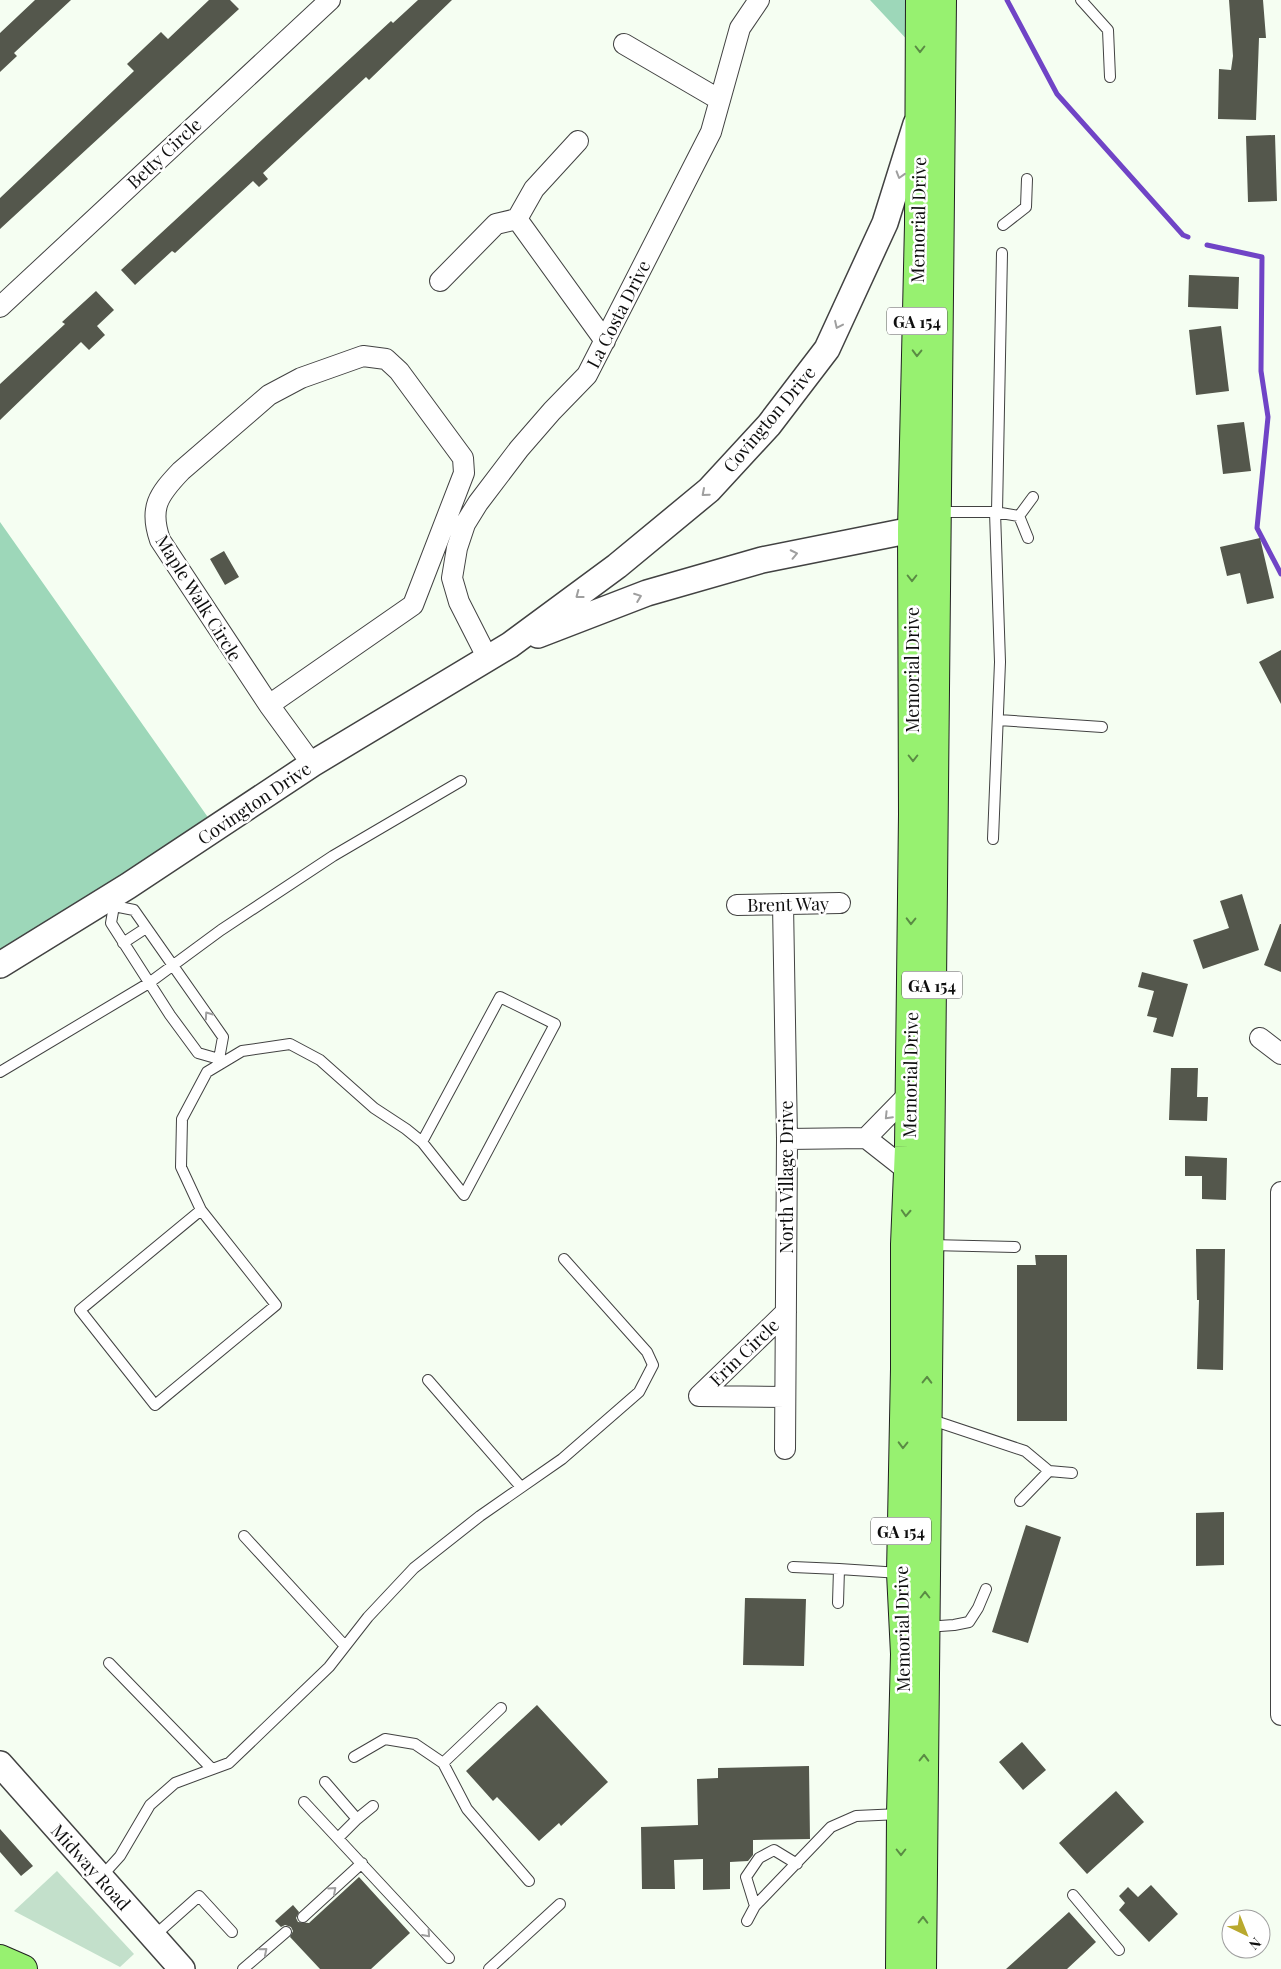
<svg xmlns="http://www.w3.org/2000/svg" width="1281" height="1969" font-family="'Playfair Display',serif">
<style>
.forest{fill:#9dd7b9}
.cemetery{fill:#c3e0cb}
.lines{fill:none;stroke-linecap:round;stroke-linejoin:round}
.stream{stroke:#7044c6;stroke-width:5}
.building{fill:#54574c}
.service-casing{stroke:#424242;stroke-width:12}
.minor-casing{stroke:#424242;stroke-width:22}
.tertiary-casing{stroke:#424242;stroke-width:28}
.primary-casing{stroke:#202020;stroke-width:30}
.service{stroke:#fff;stroke-width:10}
.minor{stroke:#fff;stroke-width:20}
.tertiary{stroke:#fff;stroke-width:25}
.primary{stroke:#97f170;stroke-width:28}
.oneway{stroke:#5a8b44}
.oneway2{stroke:#9f9f9f}
.labels{text-anchor:middle;dominant-baseline:central;stroke-width:5;stroke-linejoin:round;paint-order:stroke}
.shield{fill:#fff;stroke:#575757;stroke-width:1}
.shield-label{font-size:16px;font-weight:bold;fill:#0f0f0f}
.street-label{font-size:18px;fill:#0f0f0f;stroke:#fff}
</style>
<rect width="100%" height="100%" fill="#f5fef2"/>
<path class="forest" d="M 870,0 L 928,0 L 927,61 Z
M 0,522 L 219,833 L 0,970 Z"/>
<path class="cemetery" d="M 57,1871 L 134,1954 L 120,1967 L 14,1911 Z"/>
<g class="lines">
<path class="stream" d="M 1007,0 L 1057,94 L 1183,235 L 1188,237
M 1207,245 L 1262,257 L 1261,371 L 1268,417 L 1257,528 L 1281,574"/>
</g>
<path class="building" d="M 35,0 L 71,0 L 14,53 L 17,56 L 0,72 L 0,33 Z
M 209,0 L 230,0 L 239,9 L 0,229 L 0,198 L 134,71 L 127,64 L 161,32 L 168,39 Z
M 418,0 L 452,0 L 369,80 L 366,77 L 263,173 L 268,179 L 259,187 L 253,181 L 175,253 L 172,251 L 135,285 L 121,270 L 391,21 L 393,23 Z
M 1229,0 L 1263,0 L 1266,38 L 1259,38 L 1256,120 L 1218,119 L 1219,69 L 1231,70 L 1233,56 Z
M 1275,135 L 1277,201 L 1248,202 L 1246,136 Z
M 1189,275 L 1239,277 L 1238,309 L 1188,307 Z
M 96,291 L 114,310 L 97,326 L 105,335 L 89,350 L 81,342 L 0,420 L 0,384 L 65,324 L 62,322 Z
M 1221,326 L 1229,391 L 1196,395 L 1189,330 Z
M 1244,422 L 1251,471 L 1223,474 L 1217,425 Z
M 1260,538 L 1274,598 L 1247,604 L 1240,573 L 1227,576 L 1220,547 Z
M 224,551 L 239,577 L 225,585 L 210,559 Z
M 1281,650 L 1281,704 L 1259,662 Z
M 1242,894 L 1259,950 L 1203,969 L 1193,940 L 1229,928 L 1220,901 Z
M 1280,924 L 1281,924 L 1281,972 L 1264,965 Z
M 1142,972 L 1188,984 L 1173,1037 L 1153,1032 L 1157,1018 L 1147,1016 L 1154,991 L 1138,987 Z
M 1171,1068 L 1198,1068 L 1197,1097 L 1208,1097 L 1207,1121 L 1169,1120 Z
M 1185,1156 L 1227,1158 L 1226,1200 L 1202,1199 L 1202,1176 L 1185,1176 Z
M 1196,1249 L 1225,1249 L 1223,1370 L 1197,1369 L 1199,1300 L 1197,1300 Z
M 1035,1255 L 1067,1255 L 1067,1421 L 1017,1421 L 1017,1265 L 1036,1265 Z
M 1224,1512 L 1224,1565 L 1196,1566 L 1196,1513 Z
M 1026,1525 L 1061,1537 L 1028,1643 L 992,1632 Z
M 745,1598 L 806,1599 L 804,1666 L 743,1665 Z
M 537,1705 L 608,1782 L 561,1826 L 559,1823 L 539,1841 L 497,1797 L 493,1801 L 466,1771 Z
M 1022,1742 L 1046,1770 L 1023,1790 L 999,1762 Z
M 809,1766 L 810,1839 L 753,1840 L 753,1855 L 748,1861 L 730,1862 L 730,1889 L 703,1890 L 703,1859 L 674,1860 L 675,1889 L 642,1889 L 641,1827 L 698,1825 L 697,1779 L 718,1778 L 718,1768 Z
M 1116,1791 L 1144,1822 L 1087,1874 L 1059,1843 Z
M 0,1829 L 33,1866 L 21,1876 L 0,1852 Z
M 359,1877 L 410,1933 L 371,1969 L 320,1969 L 290,1937 L 293,1931 L 291,1927 L 285,1925 L 281,1927 L 275,1921 L 293,1905 L 299,1912 L 296,1918 L 298,1922 L 309,1923 Z
M 1151,1885 L 1178,1914 L 1149,1942 L 1119,1910 L 1125,1903 L 1119,1896 L 1128,1887 L 1138,1897 Z
M 1069,1912 L 1096,1942 L 1067,1969 L 1006,1969 Z"/>
<g class="lines">
<g class="service-casing">
<path id="service" d="M 1081,0 L 1108,30 L 1110,77
M 1003,225 L 1026,207 L 1027,179
M 937,512 L 995,512 L 1019,516 L 1033,497
M 997,512 L 1002,253
M 1019,516 L 1028,538
M 998,720 L 1102,727
M 993,839 L 1000,662 L 995,512
M 111,901 L 114,906 L 111,923 L 170,1015 L 198,1053 L 219,1059
M 114,906 L 134,910 L 223,1037 L 219,1059 L 222,1063 L 207,1072 L 182,1119 L 181,1167 L 201,1210 L 80,1310 L 155,1405 L 276,1305 L 201,1210
M 123,943 L 146,928
M 222,1063 L 242,1051 L 290,1044 L 320,1060 L 374,1108 L 406,1129 L 422,1142 L 464,1195 L 555,1024 L 500,997 L 422,1142
M 0,1072 L 149,983 L 221,930 L 333,856 L 461,781
M 931,1245 L 1015,1247
M 428,1380 L 521,1487
M 929,1419 L 1025,1451 L 1049,1471 L 1020,1501
M 1049,1471 L 1072,1473
M 244,1536 L 345,1646
M 793,1567 L 839,1569
M 838,1603 L 839,1569 L 900,1573
M 926,1627 L 954,1625 L 969,1622 L 978,1608 L 986,1589
M 109,1663 L 212,1769
M 354,1757 L 385,1739 L 415,1744 L 443,1763 L 467,1809 L 529,1881
M 443,1763 L 501,1708
M 325,1782 L 357,1819 L 338,1838
M 304,1802 L 449,1958
M 357,1819 L 373,1806
M 101,1877 L 120,1856 L 150,1805 L 175,1783 L 229,1763 L 329,1667 L 368,1617 L 414,1568 L 480,1516 L 562,1459 L 639,1392 L 653,1365 L 647,1352 L 564,1259
M 1073,1895 L 1119,1950
M 755,1906 L 746,1877 L 759,1858 L 774,1850 L 797,1864
M 303,1917 L 362,1863
M 747,1921 L 755,1906 L 831,1827 L 856,1816 L 900,1814
M 154,1936 L 199,1896 L 232,1932
M 243,1969 L 286,1932
M 489,1969 L 560,1904"/>
</g>
<g class="minor-casing">
<path id="minor" d="M 624,44 L 720,100
M 517,219 L 605,341
M 440,281 L 496,224 L 517,219 L 534,189 L 578,141
M 0,307 L 330,0
M 363,356 L 386,359 L 399,371 L 463,458 L 464,473 L 413,605 L 269,705 L 160,540 C 149,508 158,495 181,471 L 269,395 L 301,378 Z
M 488,659 L 459,602 L 452,578 L 457,548 L 465,524 L 478,503 L 519,449 L 552,411 L 587,375 L 711,132 L 740,28 L 759,0
M 269,705 L 312,764
M 783,904 L 787,1139 L 785,1449
M 737,905 L 840,903
M 1260,1038 L 1281,1054
M 866,1138 L 909,1094
M 787,1139 L 866,1138 L 908,1171
M 785,1397 L 699,1396 L 786,1312
M 1281,1715 L 1281,1192"/>
</g>
<g class="tertiary-casing">
<path id="tertiary" d="M 538,635 L 647,593 L 762,560 L 912,530 L 927,519
M 0,965 L 128,886 L 312,764 L 510,645 L 617,566 L 709,490 L 769,425 L 827,349 L 885,223 L 916,124
M 0,1764 L 182,1969"/>
</g>
<g class="primary-casing">
<path id="primary" d="M 0,1959 L 23,1969
M 900,1969 L 901,1814 L 905,1654 L 901,1573 L 905,1369 L 905,1244 L 909,1147 L 913,814 L 912,530 L 919,224 L 920,0
M 922,1969 L 942,0"/>
</g>
<use href="#service" class="service"/>
<use href="#minor" class="minor"/>
<use href="#tertiary" class="tertiary"/>
<use href="#primary" class="primary"/>
</g>
<defs><path id="oneway-chevron" d="M-2-3.5L2.5 0L-2 3.5" fill="none" stroke-width="1.6" stroke-linecap="round" stroke-linejoin="round" transform="scale(1.25)"/></defs>
<g class="oneway">
<use href="#oneway-chevron" transform="translate(920 49) rotate(90)"/>
<use href="#oneway-chevron" transform="translate(917 353) rotate(91)"/>
<use href="#oneway-chevron" transform="translate(912 578) rotate(90)"/>
<use href="#oneway-chevron" transform="translate(913 758) rotate(90)"/>
<use href="#oneway-chevron" transform="translate(911 921) rotate(91)"/>
<use href="#oneway-chevron" transform="translate(906 1213) rotate(93)"/>
<use href="#oneway-chevron" transform="translate(927 1380) rotate(-89)"/>
<use href="#oneway-chevron" transform="translate(903 1445) rotate(91)"/>
<use href="#oneway-chevron" transform="translate(925 1595) rotate(-90)"/>
<use href="#oneway-chevron" transform="translate(924 1758) rotate(-89)"/>
<use href="#oneway-chevron" transform="translate(901 1852) rotate(90)"/>
<use href="#oneway-chevron" transform="translate(923 1920) rotate(-89)"/>
</g>
<g class="oneway2">
<use href="#oneway-chevron" transform="translate(900 175) rotate(107)"/>
<use href="#oneway-chevron" transform="translate(838 325) rotate(115)"/>
<use href="#oneway-chevron" transform="translate(705 493) rotate(139)"/>
<use href="#oneway-chevron" transform="translate(794 554) rotate(-12)"/>
<use href="#oneway-chevron" transform="translate(579 595) rotate(143)"/>
<use href="#oneway-chevron" transform="translate(638 597) rotate(-21)"/>
<use href="#oneway-chevron" transform="translate(208 1015) rotate(-125)"/>
<use href="#oneway-chevron" transform="translate(888 1116) rotate(134)"/>
<use href="#oneway-chevron" transform="translate(333 1890) rotate(-42)"/>
<use href="#oneway-chevron" transform="translate(427 1934) rotate(48)"/>
<use href="#oneway-chevron" transform="translate(264 1951) rotate(-40)"/>
</g>
<g class="labels">
<g class="shield">
<rect x="887" y="307.5" width="60" height="27" rx="4"/>
<rect x="902" y="971.5" width="60" height="27" rx="4"/>
<rect x="871" y="1517.5" width="60" height="27" rx="4"/>
</g>
<g class="shield-label">
<text x="917" y="321">GA 154</text>
<text x="932" y="985">GA 154</text>
<text x="901" y="1531">GA 154</text>
</g>
<g class="street-label">
<text transform="translate(164 153) rotate(-43)">Betty Circle</text>
<text transform="translate(918 220) rotate(-89)">Memorial Drive</text>
<text transform="translate(618 314) rotate(-63)">La Costa Drive</text>
<text transform="translate(769 419) rotate(-50)">Covington Drive</text>
<text transform="translate(199 598) rotate(58)">Maple Walk Circle</text>
<text transform="translate(912 670) rotate(-90)">Memorial Drive</text>
<text transform="translate(254 803) rotate(-34)">Covington Drive</text>
<text transform="translate(788 904) rotate(-1)">Brent Way</text>
<text transform="translate(910 1075) rotate(-89)">Memorial Drive</text>
<text transform="translate(786 1177) rotate(-90)">North Village Drive</text>
<text transform="translate(744 1352) rotate(-44)">Erin Circle</text>
<text transform="translate(902 1629) rotate(-91)">Memorial Drive</text>
<text transform="translate(91 1867) rotate(48)">Midway Road</text>
</g>
</g>
<g transform="translate(1246 1934) rotate(137)"><circle r="24" fill="#ffffff" stroke="#9f9f9f"/>
<path d="M0-4L9 19L0 12L-9 19Z" fill="#b9a92e"/>
<text y="-8" font-size="14" font-weight="bold" text-anchor="middle" fill="#0f0f0f">N</text>
</g>
</svg>
